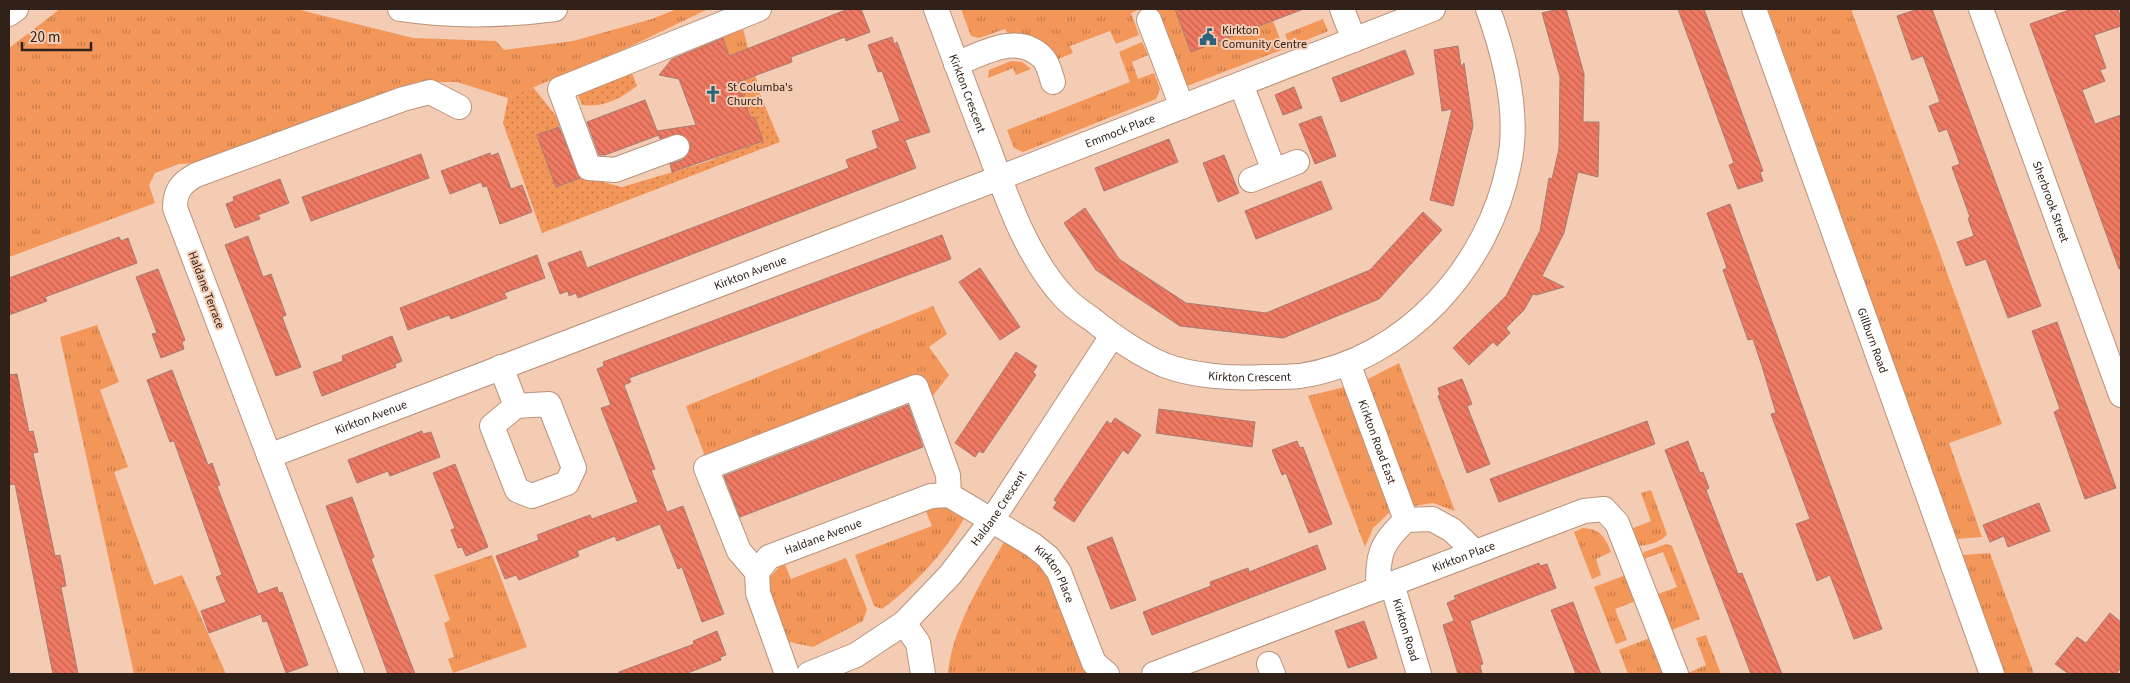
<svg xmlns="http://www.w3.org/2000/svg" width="2130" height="683" font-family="'Source Sans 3',sans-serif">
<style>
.grass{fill:url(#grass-tufts)}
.park{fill:url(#park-dots)}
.building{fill:url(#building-back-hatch);stroke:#a77c72}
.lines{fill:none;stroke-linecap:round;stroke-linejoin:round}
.minor-casing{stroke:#b9937c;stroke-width:26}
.minor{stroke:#fff;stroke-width:24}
.labels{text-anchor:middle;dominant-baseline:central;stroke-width:4;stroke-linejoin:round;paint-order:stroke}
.poi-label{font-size:12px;fill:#312219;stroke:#f4cbb3;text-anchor:start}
.street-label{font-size:12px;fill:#312219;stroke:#f4cbb3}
</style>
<defs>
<pattern id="grass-tufts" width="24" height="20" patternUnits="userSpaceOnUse" patternTransform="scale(1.25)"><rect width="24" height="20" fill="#f39659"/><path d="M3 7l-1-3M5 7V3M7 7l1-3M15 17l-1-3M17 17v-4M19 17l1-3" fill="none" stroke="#c57a49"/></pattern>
<pattern id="park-dots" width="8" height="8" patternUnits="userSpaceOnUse" patternTransform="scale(1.25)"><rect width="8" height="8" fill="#f39659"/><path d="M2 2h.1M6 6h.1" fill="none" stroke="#c57a49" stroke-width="1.8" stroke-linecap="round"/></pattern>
<pattern id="building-back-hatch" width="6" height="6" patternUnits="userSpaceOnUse" patternTransform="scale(1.25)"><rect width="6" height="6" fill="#ef7962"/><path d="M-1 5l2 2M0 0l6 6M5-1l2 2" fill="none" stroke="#c26350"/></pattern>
</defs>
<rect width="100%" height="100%" fill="#f4cbb3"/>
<path class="grass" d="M 60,9 L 296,9 L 413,38 L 496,41 L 504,50 L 573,41 L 652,19 L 677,9 L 708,9 L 629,47 L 508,98 L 457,82 L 426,82 L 200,163 L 179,164 L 155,173 L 149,185 L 155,203 L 9,257 L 9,48 Z
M 961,9 L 1140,9 L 1131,13 L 1139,35 L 1116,44 L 1110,31 L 1070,46 L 1073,53 L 1058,59 C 1042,44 1031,33 1008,34 L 1005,29 L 979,38 L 971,36 Z
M 1157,9 L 1175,9 L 1191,52 L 1273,21 L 1284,49 L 1187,86 Z
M 1768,9 L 1851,9 L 2002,424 L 1949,443 L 1982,537 L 1956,539 Z
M 1323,19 L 1328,31 L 1290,47 L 1285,34 Z
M 742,25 L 760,94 L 744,100 L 721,34 Z
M 1142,42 L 1148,55 L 1132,62 L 1138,79 L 1154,73 L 1160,89 L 1156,99 L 1023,152 L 1014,148 L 1007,130 L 1130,82 L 1119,52 Z
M 1011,61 L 1022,62 L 1031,69 L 1016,75 L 1013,68 L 988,78 L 989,70 Z
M 933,306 L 947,334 L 929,347 L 949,375 L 928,402 L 918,377 L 706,459 L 686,406 Z
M 97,325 L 119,382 L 100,390 L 128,467 L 114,472 L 154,585 L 182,575 L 226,674 L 134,674 L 60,337 Z
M 1399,363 L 1455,511 L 1433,503 L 1414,506 L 1407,496 L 1364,381 Z
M 1345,387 L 1389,500 L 1390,512 L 1373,528 L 1365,547 L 1308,396 Z
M 1651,490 L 1667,534 C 1662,542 1646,547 1637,545 L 1631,529 L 1651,521 L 1641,493 Z
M 940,506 L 954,508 L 965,517 C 945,552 915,585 882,609 L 874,606 L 855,555 L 932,526 L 925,509 Z
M 1583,528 C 1600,529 1605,537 1611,552 L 1596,559 L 1601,575 L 1592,579 L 1574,532 Z
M 1004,542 L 1034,556 L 1049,573 L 1089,674 L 948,674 C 952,628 982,581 1004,542 Z
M 1666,544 L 1672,546 L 1700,619 L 1669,631 L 1655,595 L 1677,587 L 1663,552 L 1641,560 L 1644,552 Z
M 1990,553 L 2034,674 L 2005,674 L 1962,555 Z
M 492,555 L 527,647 L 453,673 L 448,659 L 454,657 L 444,623 L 450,620 L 434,575 Z
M 846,558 L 867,609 L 863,621 L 813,647 L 785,641 L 768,595 L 769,578 L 784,562 L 791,579 Z
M 1626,575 L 1636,601 L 1615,609 L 1627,640 L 1616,644 L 1594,587 Z
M 1706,635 L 1721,674 L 1686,674 L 1706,665 L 1696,638 Z
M 1650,638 L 1664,674 L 1628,674 L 1619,650 Z"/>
<path class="park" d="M 631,71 L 637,86 C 620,99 603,108 582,105 L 577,93 Z
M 533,87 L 563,125 L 537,135 L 557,187 L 583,177 L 622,187 L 700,164 L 763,141 L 755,118 L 747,117 L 742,101 L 760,94 L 780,142 L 542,233 L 503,123 L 508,98 Z"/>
<path class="building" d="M 848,9 L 861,9 L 870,32 L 846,41 L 845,37 L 791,57 L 792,62 L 738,82 L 750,117 L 755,118 L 763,141 L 672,172 L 670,164 L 682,160 L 690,150 L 690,142 L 680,134 L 660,139 L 658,133 L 659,135 L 605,155 L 599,155 L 587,122 L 645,100 L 657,131 L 696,125 L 679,79 L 659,75 L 672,59 L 723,38 L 729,56 Z
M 1175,9 L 1301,9 L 1301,10 L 1191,52 Z
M 1558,9 L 1566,9 L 1584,74 L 1583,122 L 1599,122 L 1598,177 L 1578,172 L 1564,233 L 1542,276 L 1564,287 L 1536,295 L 1533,294 L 1524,310 L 1506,328 L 1510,333 L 1497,346 L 1493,342 L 1469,365 L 1453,348 L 1506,296 L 1540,231 L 1549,178 L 1552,179 L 1559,149 L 1560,77 L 1542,13 Z
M 1678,9 L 1704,9 L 1763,171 L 1760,172 L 1763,181 L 1738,189 L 1729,165 L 1734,163 Z
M 1918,9 L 1932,9 L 2041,306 L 2008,318 L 1986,259 L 1966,266 L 1957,242 L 1974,236 L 1968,218 L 1970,217 L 1952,167 L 1960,164 L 1947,129 L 1939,132 L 1929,106 L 1940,102 L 1923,56 L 1912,60 L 1897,16 Z
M 2072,9 L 2118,9 L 2121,19 L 2121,26 L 2094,35 L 2106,68 L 2100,70 L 2105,81 L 2082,90 L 2095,124 L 2121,115 L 2121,269 L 2119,269 L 2030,24 Z
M 892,37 L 894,44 L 897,42 L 930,132 L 905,140 L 916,168 L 578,298 L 576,293 L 569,296 L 568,291 L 560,294 L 548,263 L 581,251 L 587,268 L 849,168 L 846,160 L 878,148 L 872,131 L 900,121 L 882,71 L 878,72 L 868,45 Z
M 1458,46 L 1461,67 L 1464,63 L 1473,126 L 1453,206 L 1430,200 L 1452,109 L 1442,111 L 1434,50 Z
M 1405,50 L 1414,74 L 1341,102 L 1332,78 Z
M 1294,87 L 1302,108 L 1283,115 L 1275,95 Z
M 1321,116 L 1336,156 L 1315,164 L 1299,124 Z
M 559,127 L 580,178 L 556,187 L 537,135 Z
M 1169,139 L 1178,162 L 1104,191 L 1095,168 Z
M 490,153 L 491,156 L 498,153 L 511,189 L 522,185 L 532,212 L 500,224 L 487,186 L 483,187 L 481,182 L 450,194 L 441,171 Z
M 421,154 L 429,178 L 311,221 L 302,197 Z
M 1224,155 L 1239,193 L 1218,202 L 1203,163 Z
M 280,179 L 289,203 L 258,215 L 260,219 L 235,228 L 226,204 L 234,201 L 233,197 Z
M 1321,181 L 1332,209 L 1256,239 L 1245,211 Z
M 1730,204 L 1882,629 L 1854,639 L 1830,575 L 1817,581 L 1796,524 L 1810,519 L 1771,414 L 1776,413 L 1762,366 L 1753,339 L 1748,340 L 1723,270 L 1727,268 L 1707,213 Z
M 1085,208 L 1119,259 L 1186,303 L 1266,313 L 1370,270 L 1423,212 L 1442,230 L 1379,299 L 1283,338 L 1180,326 L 1096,270 L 1064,223 Z
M 942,235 L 951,259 L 629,378 L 631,382 L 624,385 L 655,469 L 651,470 L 667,512 L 683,506 L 724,614 L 702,622 L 682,567 L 678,569 L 660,524 L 617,541 L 615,536 L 577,551 L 579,556 L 519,580 L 516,575 L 505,579 L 496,556 L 539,540 L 537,535 L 590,515 L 592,519 L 638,502 L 601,408 L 611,405 L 597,369 L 604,366 L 603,362 Z
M 248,236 L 263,277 L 271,274 L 286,315 L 282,317 L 301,367 L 276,376 L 225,245 Z
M 119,237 L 121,241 L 128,238 L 137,263 L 45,297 L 47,301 L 9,315 L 9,278 Z
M 537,255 L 545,278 L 504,293 L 507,298 L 451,319 L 449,315 L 408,330 L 400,308 Z
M 980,268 L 1020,327 L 1000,340 L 959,282 Z
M 158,269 L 185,340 L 182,342 L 184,349 L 161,358 L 152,334 L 157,333 L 136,277 Z
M 2057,322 L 2116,488 L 2085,499 L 2054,412 L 2060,409 L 2032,331 Z
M 392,336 L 402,361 L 395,364 L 396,367 L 322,396 L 313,372 L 343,361 L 342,356 Z
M 1016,352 L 1037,366 L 1033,372 L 1036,375 L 983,453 L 979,451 L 975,457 L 955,443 Z
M 172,370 L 208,465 L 212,463 L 220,485 L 217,486 L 258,594 L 277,587 L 279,593 L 282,592 L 308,665 L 286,673 L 267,621 L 263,622 L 261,614 L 209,633 L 201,611 L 226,602 L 216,577 L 222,575 L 174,441 L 170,442 L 147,380 Z
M 17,374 L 29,432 L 33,431 L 38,452 L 33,453 L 55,556 L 60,555 L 63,570 L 66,586 L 61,587 L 78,674 L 53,674 L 15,484 L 9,485 L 9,375 Z
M 1462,379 L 1472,404 L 1467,406 L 1490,464 L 1467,473 L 1438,396 L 1440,395 L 1438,388 Z
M 908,405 L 923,447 L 740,517 L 724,476 Z
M 1159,409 L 1255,422 L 1252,447 L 1156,433 Z
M 1115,418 L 1141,435 L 1128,454 L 1123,450 L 1074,522 L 1053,508 L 1057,502 L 1054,500 L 1107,421 L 1111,424 Z
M 1647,421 L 1655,444 L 1499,502 L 1490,479 Z
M 422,431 L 423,434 L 431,432 L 440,457 L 390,476 L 388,471 L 357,483 L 348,460 Z
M 1297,441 L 1300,448 L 1303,447 L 1332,524 L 1309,533 L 1286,473 L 1282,475 L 1272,450 Z
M 1688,441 L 1700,473 L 1703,472 L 1709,488 L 1706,490 L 1738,574 L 1742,573 L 1782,674 L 1751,674 L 1665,450 Z
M 455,464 L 488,547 L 466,556 L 462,547 L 458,548 L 451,530 L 455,528 L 433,473 Z
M 352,497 L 374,557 L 371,559 L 415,674 L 388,674 L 326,506 Z
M 2039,503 L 2050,531 L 2008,547 L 2004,536 L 1990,542 L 1983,525 Z
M 1112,537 L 1136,600 L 1111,609 L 1087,547 Z
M 1317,545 L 1326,569 L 1152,635 L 1143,612 L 1211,586 L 1210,582 L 1248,568 L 1249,572 Z
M 1539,563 L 1540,566 L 1547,564 L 1556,588 L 1470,621 L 1483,664 L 1480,665 L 1482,674 L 1458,674 L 1443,625 L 1454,621 L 1447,603 L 1456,599 L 1454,596 Z
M 1573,602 L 1585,634 L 1601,674 L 1576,674 L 1551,610 Z
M 2110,613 L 2121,622 L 2121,668 L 2116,674 L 2069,674 L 2055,664 L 2077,637 L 2086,643 Z
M 1364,621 L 1377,658 L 1348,668 L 1335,631 Z
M 717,631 L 726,655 L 720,657 L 721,660 L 685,674 L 619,674 L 619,672 L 694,644 L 693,641 Z"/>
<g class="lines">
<g class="minor-casing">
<g id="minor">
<path d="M 400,9 C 454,17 502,16 555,9"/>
<path id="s1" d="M 936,9 C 953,55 970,101 988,147 C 1007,198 1026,256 1064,297 C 1072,306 1083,313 1093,320 C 1114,337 1139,354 1164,365 C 1192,376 1234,379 1263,377 C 1275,377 1288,377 1300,376 C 1406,360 1489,266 1509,164 C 1520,114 1505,56 1488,9"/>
<path d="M 1342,9 L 1354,40"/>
<path id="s2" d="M 1754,9 L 1992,674"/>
<path id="s3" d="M 1981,9 L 2121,395"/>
<path d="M 9,14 L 16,9"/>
<path d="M 1149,20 L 1182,107"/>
<path d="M 956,64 C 984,53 1018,32 1043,58 C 1048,63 1051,75 1053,82"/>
<path d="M 1241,84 L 1274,171"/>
<path d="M 677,147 L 615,170 L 589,168 L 560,89 L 759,9"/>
<path d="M 1251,180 L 1297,162"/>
<path id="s4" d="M 1348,363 L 1406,520"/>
<path d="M 501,367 L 516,406 L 549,404 L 574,468 L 567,483 L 532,496 L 517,490 L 492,426 L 516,406"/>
<path id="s5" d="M 269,456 L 999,178 L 1433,9"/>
<path d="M 757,572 L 739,551 L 706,468 L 916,387 L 948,475 L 949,495"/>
<path id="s6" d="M 1392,584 L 1419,674"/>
<path d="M 1378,589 C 1378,554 1380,544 1406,520 L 1432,519 L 1452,530 L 1475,552"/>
<path d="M 1269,664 L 1273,674"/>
<path d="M 352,674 L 175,208 C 175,191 181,183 196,175 L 403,99 L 430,92 L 459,107"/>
<path id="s7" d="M 787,674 L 758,593 L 757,572 L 769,557 L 931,496 L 949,495 L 1033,545 L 1048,557 L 1059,572 L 1094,663 L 1107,674"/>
<path d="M 809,674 L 856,655 L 904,623"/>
<path id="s8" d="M 923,674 L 918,643 L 904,623 L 950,575 L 992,520 L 1112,336"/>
<path id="s9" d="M 1154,674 L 1584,511 L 1604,509 L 1617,523 L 1676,674"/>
</g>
</g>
<use href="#minor" class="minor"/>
</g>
<defs>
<g id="civic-bare" transform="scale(1.35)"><path d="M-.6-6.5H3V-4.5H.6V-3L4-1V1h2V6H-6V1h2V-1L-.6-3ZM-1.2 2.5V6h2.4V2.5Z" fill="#2a617b" stroke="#f4cbb3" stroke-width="2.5" paint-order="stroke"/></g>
<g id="church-bare" transform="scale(1.35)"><path d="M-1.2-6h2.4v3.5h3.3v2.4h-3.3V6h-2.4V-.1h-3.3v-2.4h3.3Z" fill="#2a617b" stroke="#f4cbb3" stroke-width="2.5" paint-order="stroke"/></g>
</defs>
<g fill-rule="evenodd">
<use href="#civic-bare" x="1208" y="37"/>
<use href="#church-bare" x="713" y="94"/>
</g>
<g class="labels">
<g class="poi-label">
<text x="1222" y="30">Kirkton<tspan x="1222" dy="14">Comunity Centre</tspan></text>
<text x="727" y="87">St Columba's<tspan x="727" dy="14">Church</tspan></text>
</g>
<g class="street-label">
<text stroke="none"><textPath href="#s1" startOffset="90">Kirkton Crescent</textPath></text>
<text stroke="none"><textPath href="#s5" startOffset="911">Emmock Place</textPath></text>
<text stroke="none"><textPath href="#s3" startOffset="205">Sherbrook Street</textPath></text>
<text stroke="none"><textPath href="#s5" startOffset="515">Kirkton Avenue</textPath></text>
<text transform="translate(206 290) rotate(69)">Haldane Terrace</text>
<text stroke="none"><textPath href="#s2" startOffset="352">Gillburn Road</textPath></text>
<text stroke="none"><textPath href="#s1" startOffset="525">Kirkton Crescent</textPath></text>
<text stroke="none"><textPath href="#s5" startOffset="109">Kirkton Avenue</textPath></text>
<text stroke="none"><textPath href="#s4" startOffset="84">Kirkton Road East</textPath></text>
<text stroke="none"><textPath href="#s8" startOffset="205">Haldane Crescent</textPath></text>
<text stroke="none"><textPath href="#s7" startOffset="184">Haldane Avenue</textPath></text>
<text stroke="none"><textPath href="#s9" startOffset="331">Kirkton Place</textPath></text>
<text stroke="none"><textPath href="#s7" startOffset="452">Kirkton Place</textPath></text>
<text stroke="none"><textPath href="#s6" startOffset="48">Kirkton Road</textPath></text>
</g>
</g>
<rect width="2130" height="683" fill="none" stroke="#312219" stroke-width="20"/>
<path d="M22 42v8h69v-8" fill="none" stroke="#312219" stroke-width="2.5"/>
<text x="30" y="42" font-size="15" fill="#312219" stroke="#f4cbb3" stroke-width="4" paint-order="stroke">20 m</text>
</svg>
